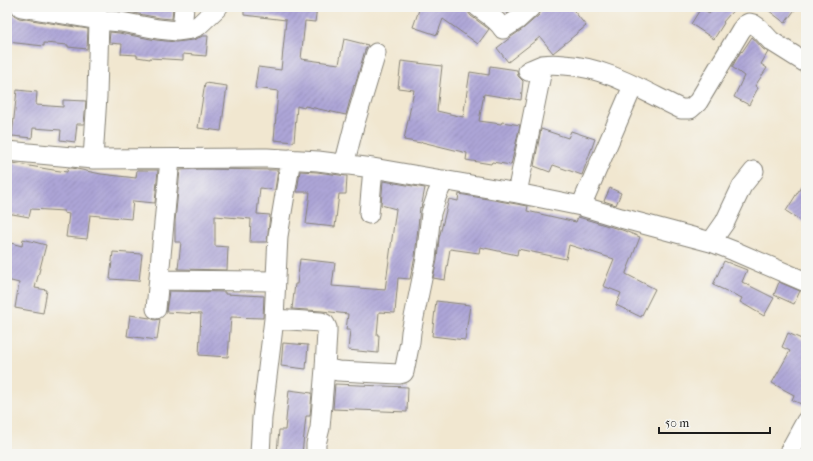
<svg xmlns="http://www.w3.org/2000/svg" width="813" height="461" font-family="'IM FELL French Canon',serif">
<style>
.building{fill:url(#building-hatch)}
.lines{fill:none;stroke-linecap:round;stroke-linejoin:round}
.minor-casing{stroke:#868276;stroke-width:21}
.minor{stroke:#fff;stroke-width:19}
</style>
<defs>
<pattern id="building-hatch" width="6" height="6" patternUnits="userSpaceOnUse"><rect width="6" height="6" fill="#ada5d7"/><path d="M-1 1l2-2M0 6l6-6M5 7l2-2" fill="none" stroke="#948db8"/></pattern>
</defs>
<rect width="100%" height="100%" fill="#f6f6f2"/>
<filter id="ink" filterUnits="userSpaceOnUse"><feTurbulence type="fractalNoise" baseFrequency=".025" numOctaves="2"/><feDisplacementMap in="SourceGraphic" scale="8" xChannelSelector="R" yChannelSelector="G"/><feConvolveMatrix kernelMatrix="1 2 1 2 8 2 1 2 1" color-interpolation-filters="sRGB"/></filter>
<filter id="wash" filterUnits="userSpaceOnUse"><feTurbulence type="fractalNoise" baseFrequency=".012" numOctaves="4" result="noise"/><feDisplacementMap in="SourceGraphic" scale="16" xChannelSelector="R" yChannelSelector="G"/><feGaussianBlur stdDeviation="0.9" result="paint"/><feColorMatrix in="noise" values="0 0 0 0 0 0 0 0 0 0 0 0 0 0 0 0 0 1.4 0 .05"/><feComposite in="paint" operator="in"/></filter>
<g filter="url(#wash)">
<rect width="100%" height="100%" fill="#f1e7d0"/>
<g id="blocks">
<path class="building" d="M 88,7 L 173,7 L 172,19 L 160,18 L 123,11 Z
M 244,7 L 317,7 L 315,22 L 305,21 L 301,59 L 339,64 L 344,39 L 368,45 L 365,50 L 355,86 L 354,85 L 346,115 L 305,106 L 304,108 L 297,106 L 294,142 L 274,140 L 278,91 L 255,88 L 258,67 L 281,70 L 286,20 L 244,15 Z
M 420,7 L 467,7 L 468,12 L 471,16 L 489,29 L 478,44 L 443,19 L 437,35 L 413,27 Z
M 497,7 L 515,7 L 507,14 L 503,9 L 502,11 Z
M 542,7 L 571,7 L 586,26 L 553,53 L 540,37 L 508,62 L 497,48 L 511,37 L 524,28 L 539,15 L 541,11 Z
M 714,7 L 736,7 L 723,22 L 724,23 L 714,39 L 691,24 L 701,8 L 709,13 Z
M 764,7 L 797,7 L 785,23 Z
M 7,8 L 10,8 L 11,11 L 14,15 L 19,18 L 88,29 L 87,49 L 68,47 L 68,45 L 44,43 L 44,46 L 7,42 Z
M 110,32 L 119,33 L 156,40 L 176,42 L 193,40 L 203,36 L 208,36 L 206,56 L 183,54 L 183,60 L 150,58 L 150,59 L 137,57 L 137,55 L 121,54 L 122,44 L 109,43 Z
M 752,37 L 763,49 L 768,52 L 761,64 L 767,68 L 755,86 L 758,88 L 749,105 L 734,97 L 744,76 L 732,67 L 741,51 L 742,52 Z
M 401,61 L 442,66 L 437,111 L 463,117 L 470,72 L 489,75 L 490,66 L 517,70 L 518,76 L 523,81 L 521,100 L 484,94 L 479,121 L 501,124 L 502,122 L 520,125 L 511,165 L 492,162 L 491,164 L 466,160 L 467,153 L 422,142 L 421,143 L 404,140 L 414,90 L 398,88 Z
M 205,83 L 227,86 L 221,131 L 198,128 Z
M 17,90 L 37,92 L 36,105 L 63,107 L 63,100 L 86,101 L 84,124 L 77,124 L 75,142 L 60,140 L 61,130 L 33,128 L 32,138 L 12,136 Z
M 541,129 L 568,138 L 571,131 L 595,139 L 582,175 L 553,165 L 550,172 L 534,166 Z
M 7,162 L 47,169 L 67,172 L 68,168 L 72,168 L 101,174 L 136,178 L 137,170 L 158,170 L 155,203 L 133,201 L 131,219 L 90,215 L 87,239 L 66,237 L 69,214 L 64,213 L 64,211 L 31,209 L 29,217 L 7,213 Z
M 199,169 L 278,170 L 275,190 L 260,188 L 257,214 L 270,215 L 267,242 L 250,242 L 251,219 L 215,216 L 215,246 L 228,247 L 227,270 L 178,269 L 181,242 L 175,242 L 175,221 L 180,170 Z
M 300,171 L 317,172 L 347,176 L 346,194 L 339,194 L 335,227 L 306,224 L 310,192 L 297,192 Z
M 806,179 L 806,224 L 786,211 Z
M 383,181 L 425,188 L 421,208 L 420,207 L 415,257 L 410,279 L 398,278 L 395,313 L 379,312 L 377,335 L 379,335 L 378,353 L 348,350 L 350,330 L 346,330 L 348,314 L 322,311 L 292,309 L 295,284 L 297,284 L 300,259 L 335,263 L 332,286 L 385,290 L 396,209 L 381,205 Z
M 610,188 L 621,193 L 616,205 L 604,201 Z
M 459,194 L 528,206 L 527,211 L 576,222 L 578,217 L 622,230 L 640,237 L 626,273 L 626,274 L 655,289 L 641,317 L 616,305 L 621,293 L 603,286 L 614,259 L 569,245 L 566,259 L 518,249 L 517,255 L 480,247 L 479,253 L 450,249 L 445,280 L 433,278 L 437,260 L 439,238 L 449,199 L 458,201 Z
M 23,239 L 46,245 L 35,288 L 47,290 L 43,313 L 15,308 L 19,283 L 7,280 L 7,242 L 22,246 Z
M 113,252 L 142,254 L 139,281 L 110,279 Z
M 724,261 L 747,270 L 742,282 L 774,298 L 764,316 L 740,302 L 742,298 L 713,285 Z
M 779,282 L 800,291 L 794,304 L 774,295 Z
M 169,291 L 225,292 L 225,294 L 264,296 L 263,318 L 231,317 L 228,357 L 199,355 L 201,314 L 166,312 Z
M 436,301 L 470,305 L 465,340 L 432,336 Z
M 130,315 L 150,318 L 155,320 L 160,319 L 157,340 L 127,336 Z
M 788,333 L 806,341 L 806,406 L 792,400 L 794,395 L 772,383 L 790,351 L 782,347 Z
M 283,343 L 308,345 L 306,369 L 281,366 Z
M 335,384 L 408,387 L 407,412 L 333,409 Z
M 289,390 L 312,393 L 310,416 L 306,416 L 302,454 L 277,453 L 279,430 L 285,430 Z"/>
</g>
</g>
<g filter="url(#ink)">
<use href="#blocks" fill-opacity="0" stroke="#868276" stroke-width="1"/>
<g class="lines">
<g class="minor-casing">
<path id="minor" d="M 21,7 L 99,20 L 121,22 L 158,29 L 177,31 L 191,29 L 198,26 L 218,7
M 478,7 C 487,14 497,19 503,29 L 517,20 L 531,7
M 182,30 L 184,7
M 528,71 C 532,69 537,67 542,65 C 549,64 557,64 564,65 C 606,67 643,91 681,109 L 690,109 L 698,102 L 741,30 L 745,25 L 749,23 L 753,24 L 759,28 L 771,41 L 806,63
M 7,151 L 93,159 L 267,158 L 318,161 L 373,168 L 517,193 L 581,206 L 621,218 L 711,242 L 734,251 L 806,282
M 93,159 L 97,96 L 99,20
M 291,159 L 278,236 L 274,319 L 321,322 L 325,324 L 327,328 L 327,332 L 325,368 L 338,371 L 399,374 L 403,373 L 404,372 L 410,342 L 411,332 L 426,259 L 431,213 L 437,195 L 444,180
M 344,165 L 354,126 L 376,53
M 517,193 L 543,65
M 581,206 L 633,86
M 369,214 L 373,168
M 711,242 L 725,222 L 742,186 L 754,171
M 159,280 L 275,281
M 156,309 L 170,159
M 260,454 L 262,418 L 274,319
M 316,454 L 316,444 L 320,428 L 325,368
M 788,454 L 806,421"/>
</g>
<use href="#minor" class="minor"/>
</g>
</g>
<rect width="813" height="461" fill="none" stroke="#f6f6f2" stroke-width="24"/>
<path d="M659 427v6h111v-6" fill="none" stroke="#1c1c1c" stroke-width="2"/>
<text x="665" y="427" font-size="12" fill="#1c1c1c" stroke="#f6f6f2" stroke-width="3" paint-order="stroke">50 m</text>
</svg>
